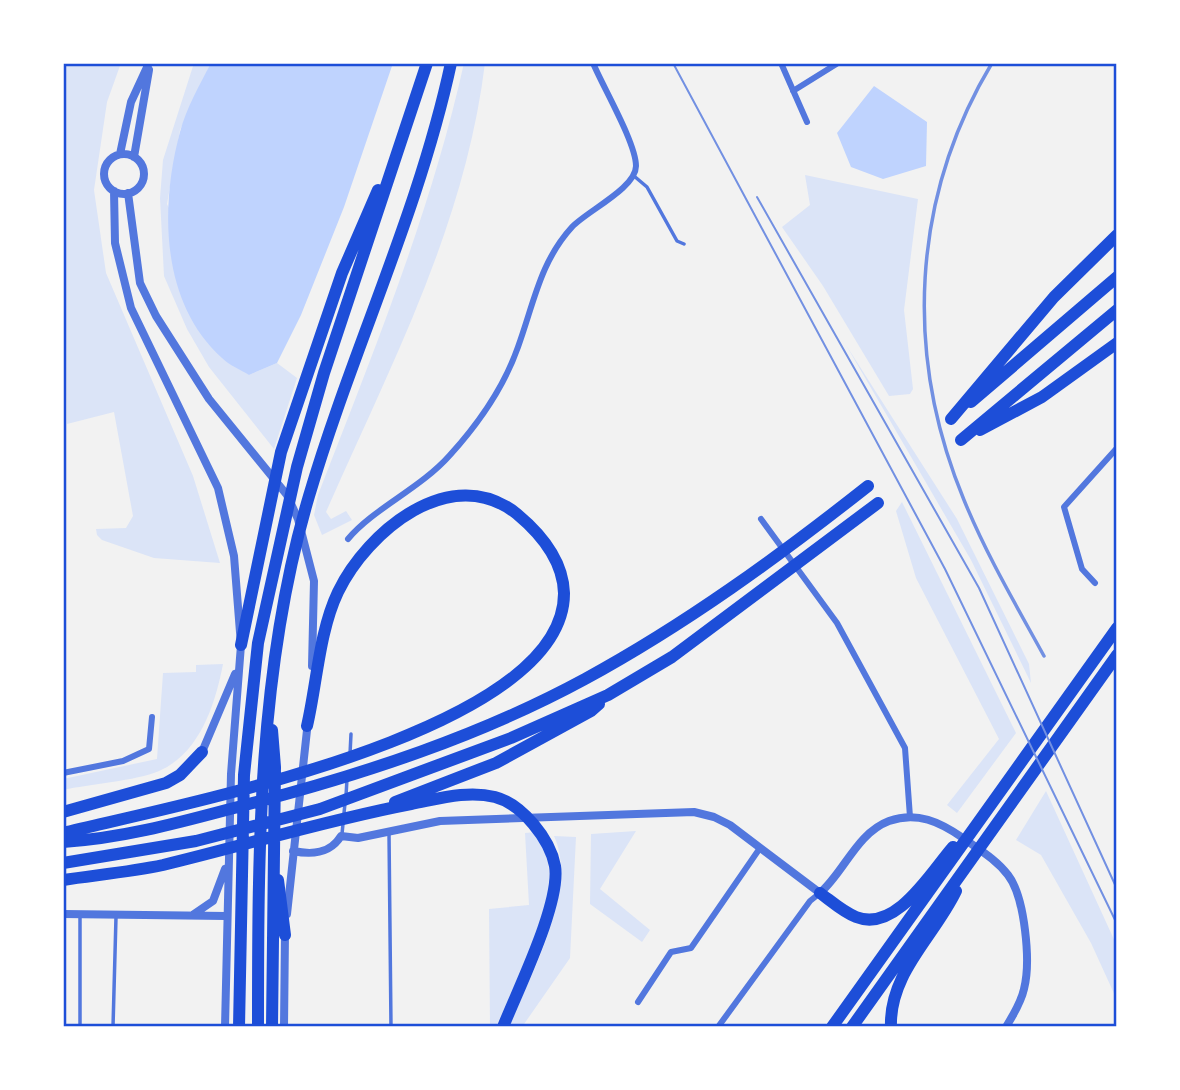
<svg xmlns="http://www.w3.org/2000/svg" width="1180" height="1090" font-family="Quicksand,sans-serif">
<style>
.green{fill:#dbe4f7}
.water{fill:#bfd3fe}
.lines{fill:none;stroke-linecap:round;stroke-linejoin:round}
.service{stroke:#5277de;stroke-width:3.5}
.minor{stroke:#5277de;stroke-width:6}
.tertiary{stroke:#5277de;stroke-width:8}
.motorway{stroke:#1d4ed8;stroke-width:12}
.tram{stroke:#7290e2;stroke-width:2}
.rail{stroke:#7290e2;stroke-width:3.5}
.neatline{fill:none;stroke:#1d4ed8;stroke-width:2.5}
</style>
<rect width="100%" height="100%" fill="#f2f2f2"/>
<path class="green" d="M 63,63 L 121,63 L 107,102 L 94,190 L 106,273 L 193,476 L 220,563 L 154,558 L 102,540 L 97,535 L 96,529 L 126,528 L 133,516 L 114,412 L 67,424 Z
M 194,63 L 211,63 L 180,130 L 167,204 L 249,375 L 277,363 L 297,378 L 274,449 L 209,367 L 187,329 L 164,276 L 160,198 L 163,160 Z
M 464,63 L 485,63 C 465,226 391,364 326,512 L 331,519 L 346,511 L 352,520 L 322,535 L 314,515 L 318,495 C 373,353 431,212 464,63 Z
M 805,175 L 918,199 L 904,310 L 913,389 L 910,394 L 889,396 L 823,286 L 782,227 L 810,205 Z
M 846,345 L 957,519 L 1029,664 L 1031,683 L 971,560 Z
M 902,502 L 1016,733 L 957,813 L 947,805 L 999,739 L 916,578 L 896,511 Z
M 223,664 C 215,705 200,753 159,771 C 136,781 89,784 63,790 L 63,779 L 157,759 L 163,673 L 196,672 L 196,665 Z
M 1046,791 L 1117,946 L 1117,1000 L 1091,943 L 1041,855 L 1016,840 Z
M 636,831 L 600,889 L 650,930 L 642,942 L 590,904 L 591,834 Z
M 536,832 C 544,847 550,861 549,879 C 547,925 514,984 496,1027 L 490,1027 L 489,909 L 529,905 L 525,833 Z
M 554,836 L 576,837 L 570,958 L 522,1027 L 509,1027 C 530,975 579,890 554,836 Z"/>
<path class="water" d="M 211,63 L 393,63 L 344,207 L 301,315 L 277,363 L 249,375 C 241,370 229,365 222,358 C 160,302 160,206 180,132 C 186,109 200,84 211,63 Z
M 874,86 L 927,122 L 926,166 L 883,179 L 851,167 L 837,133 Z"/>
<g class="lines">
<path class="service" d="M 634,176 L 647,187 L 677,241 L 684,244
M 63,183 L 64,184
M 350,754 L 351,734
M 346,796 L 347,779
M 389,833 L 391,1027
M 342,834 L 345,803
M 80,914 L 80,1027
M 113,1027 L 116,917"/>
<path class="minor" d="M 781,63 L 807,122
M 793,91 L 838,63
M 761,519 L 837,623 L 905,748 L 910,817
M 348,539 C 374,508 420,489 450,455 C 479,423 504,387 518,347 C 534,303 540,262 572,227 C 587,211 636,188 636,166 C 636,143 603,87 593,63
M 1095,583 L 1082,569 L 1064,507 L 1117,448
M 63,773 L 123,761 L 149,749 L 152,717
M 638,1002 L 671,952 L 691,948 L 760,848
M 718,1027 L 810,901 L 820,893"/>
<path class="tertiary" d="M 120,154 L 131,102 L 149,63
M104 174a20 20 0 1 1 40 0a20 20 0 1 1-40 0Z
M 134,157 L 149,70
M 114,191 L 115,243 L 131,308 L 218,488 L 234,556 L 241,645 L 231,774 L 225,1027
M 128,193 L 140,283 L 156,316 L 209,399 L 287,495 L 298,519 L 314,581 L 312,666
M 202,752 L 235,674
M 293,851 C 312,855 330,854 341,836 L 358,838 L 440,821 L 694,812 L 714,817 L 730,825 L 820,893 C 844,872 857,833 889,821 C 917,811 940,822 963,838 C 978,849 996,859 1008,875 C 1025,897 1031,962 1024,989 C 1021,1003 1013,1015 1006,1027
M 63,914 L 226,916
M 194,914 L 213,901 L 225,869
M 287,914 L 308,721
M 284,1027 L 285,933"/>
<path class="motorway" d="M 971,402 L 1117,277
M 951,419 L 1054,297 L 1117,235
M 980,430 L 1042,397 L 1117,343
M 961,440 L 1117,310
M 241,645 L 281,452 L 342,273 L 378,190
M 395,802 L 496,763 L 591,711 L 599,704
M 63,812 L 166,783 L 180,775 L 202,752
M 63,833 C 172,806 565,733 564,593 C 563,560 541,534 517,514 C 451,461 367,532 338,592 C 319,632 317,683 307,726
M 63,842 C 127,838 188,820 249,804 C 364,774 480,736 585,679 C 686,624 778,557 868,486
M 63,863 L 196,841 L 320,809 L 511,738 L 608,695 L 672,657 L 878,503
M 63,880 C 96,875 130,872 163,865 C 246,845 327,820 411,804 C 438,799 467,790 495,797 C 522,804 550,839 555,866 C 561,903 518,989 503,1027
M 278,880 L 285,935
M 820,893 C 831,901 843,912 856,917 C 896,933 931,872 953,847
M 239,1027 L 244,775 L 258,643 L 297,467 L 324,373 L 427,63
M 258,1027 C 258,849 258,668 309,496 C 352,350 419,212 451,63
M 272,1027 L 275,767 L 272,730
M 832,1027 L 1117,628
M 852,1027 L 1117,655
M 891,1027 C 889,973 934,937 956,891"/>
<path class="tram" d="M 673,63 L 945,569 L 1117,924
M 757,197 L 979,588 L 1117,889"/>
<path class="rail" d="M 992,63 C 911,198 904,355 964,500 C 986,554 1016,605 1044,656"/>
</g>
<rect width="1180" height="1090" fill="none" stroke="#ffffff" stroke-width="130"/>
<rect x="65" y="65" width="1050" height="960" class="neatline"/>
</svg>
